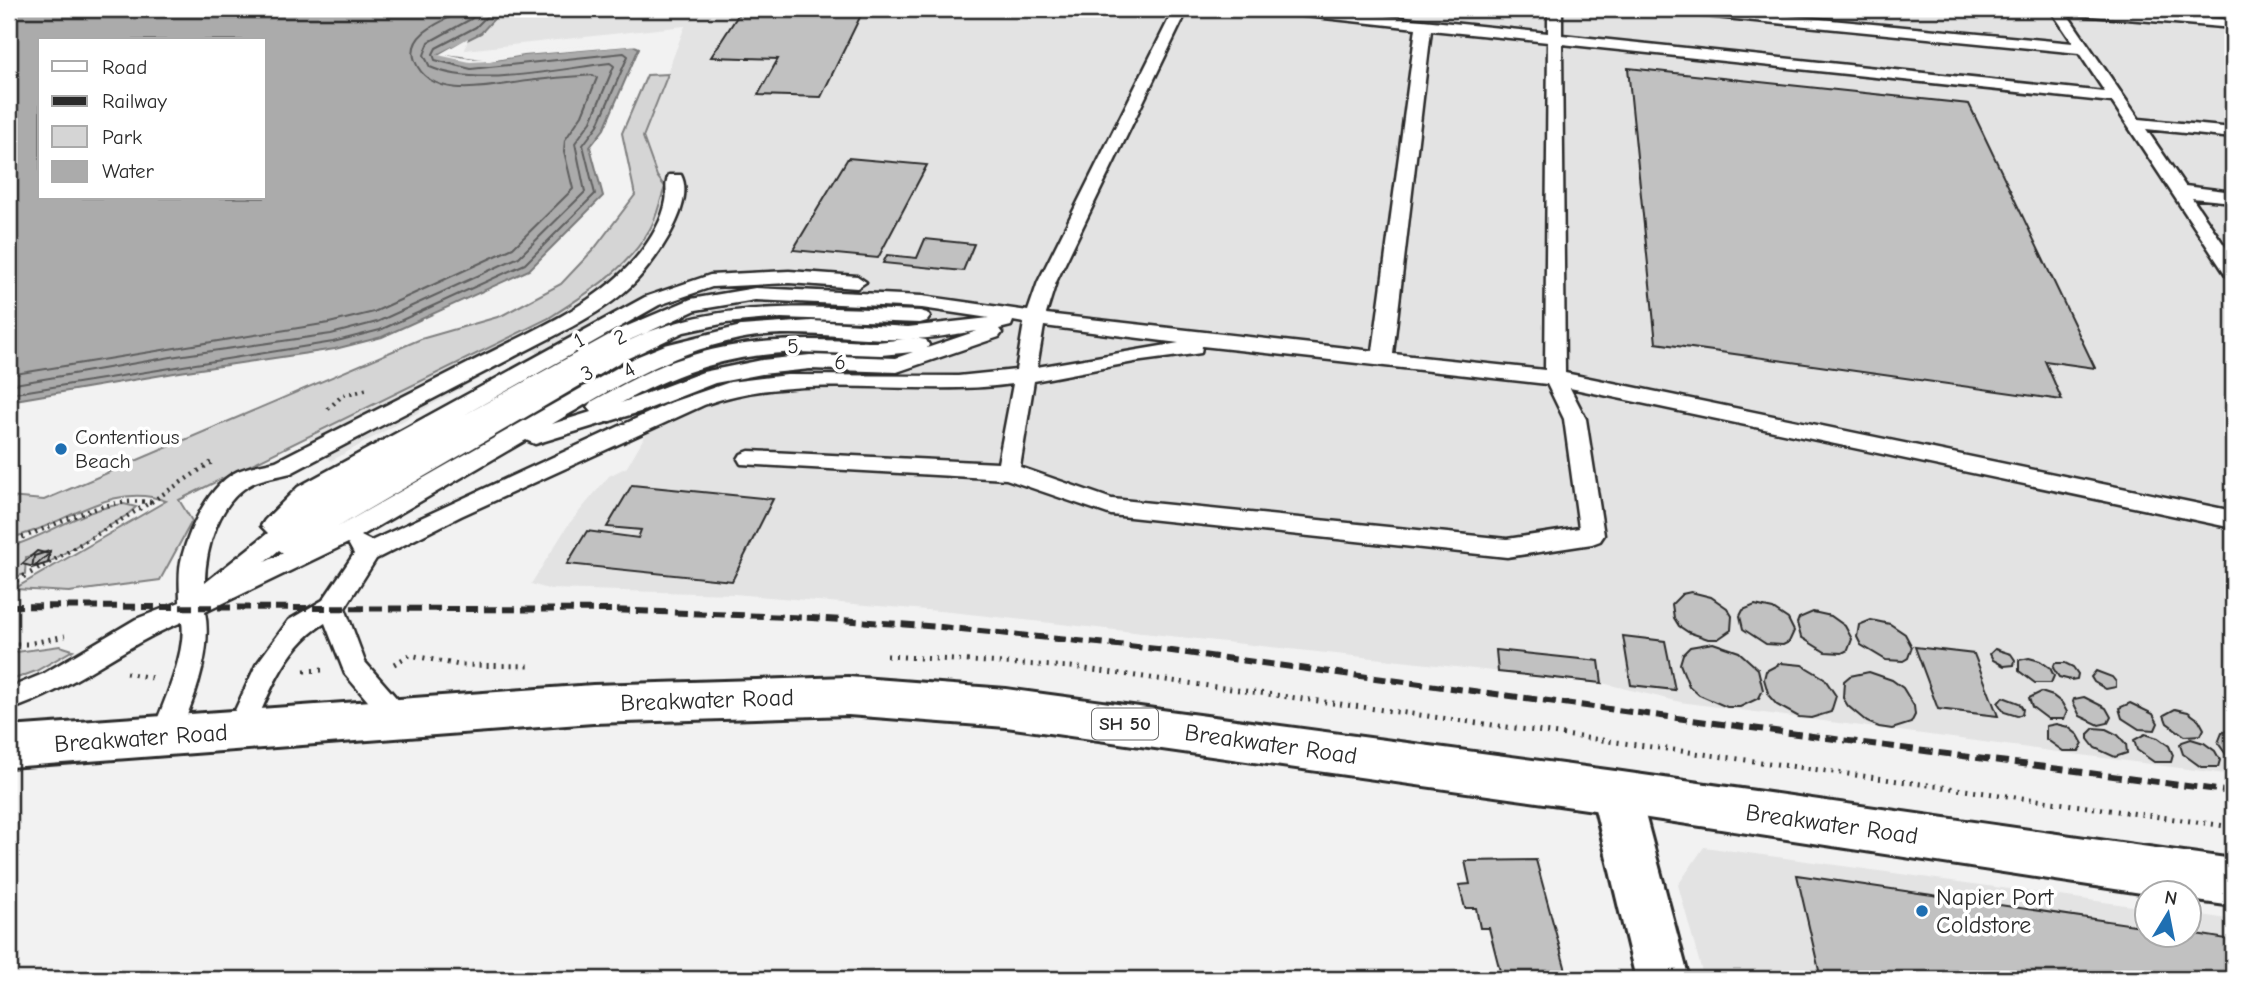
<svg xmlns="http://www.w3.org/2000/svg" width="2242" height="988" font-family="'Comic Neue',sans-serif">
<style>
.built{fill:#e3e3e3}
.green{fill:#d5d5d5;stroke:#808080;stroke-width:2}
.water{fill:#ababab;stroke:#787878;stroke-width:2;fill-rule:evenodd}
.pier{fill:#f2f2f2}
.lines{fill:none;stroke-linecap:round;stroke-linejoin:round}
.shore{stroke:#5e5e5e;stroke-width:2}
.building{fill:#c1c1c1;stroke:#2b2b2b;stroke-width:2}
.service-casing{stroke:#2b2b2b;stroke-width:5}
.minor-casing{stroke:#2b2b2b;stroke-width:6}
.trunk-casing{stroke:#2b2b2b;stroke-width:6}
.path-far1{stroke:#2b2b2b;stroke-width:4.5;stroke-dasharray:2 5;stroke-linecap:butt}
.path{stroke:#2b2b2b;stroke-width:5;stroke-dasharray:2 6;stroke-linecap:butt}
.service{fill:#fff;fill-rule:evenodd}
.minor{fill:#fff;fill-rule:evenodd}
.trunk{fill:#fff;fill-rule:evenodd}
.rail{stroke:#2b2b2b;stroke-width:6;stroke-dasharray:13 6;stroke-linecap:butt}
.poi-dot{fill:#1f6fb2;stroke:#fff;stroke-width:2.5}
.labels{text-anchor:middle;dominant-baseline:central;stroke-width:7;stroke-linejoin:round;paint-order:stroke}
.shield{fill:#fff;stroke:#6b6b6b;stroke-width:2}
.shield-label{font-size:19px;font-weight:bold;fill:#2b2b2b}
.street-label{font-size:21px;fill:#2b2b2b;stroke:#fff}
.poi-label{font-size:21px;fill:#2b2b2b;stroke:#fff;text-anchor:start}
.near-street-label{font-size:24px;fill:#2b2b2b;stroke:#fff}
.near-poi-label{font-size:24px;fill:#2b2b2b;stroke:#fff;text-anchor:start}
</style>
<rect width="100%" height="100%" fill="#f2f2f2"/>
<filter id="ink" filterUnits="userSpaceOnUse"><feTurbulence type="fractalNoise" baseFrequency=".0143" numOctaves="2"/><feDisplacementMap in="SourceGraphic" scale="14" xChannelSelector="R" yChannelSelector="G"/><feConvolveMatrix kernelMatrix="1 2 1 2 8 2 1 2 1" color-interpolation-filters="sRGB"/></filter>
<g filter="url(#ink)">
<path class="built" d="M 503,9 L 2233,9 L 2233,775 L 1680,702 L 1602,683 L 951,612 L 734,594 L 548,589 L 531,584 L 568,525 L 609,476 L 627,467 L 647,432 L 661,426 L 645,412 L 629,420 L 532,349 L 331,461 L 308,438 L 547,319 L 596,289 L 627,258 L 665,187 L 658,176 L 643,137 L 685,26 L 465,50 L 468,38 L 481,33 Z
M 1704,847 L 2147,908 L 2148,936 L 2190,936 L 2190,913 L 2233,920 L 2233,979 L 1704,979 L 1678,885 Z"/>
<path class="green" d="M 668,74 L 643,137 L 657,176 L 665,187 C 660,200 657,217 650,229 C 627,270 585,295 547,319 L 179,500 L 192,521 L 160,580 L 69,592 L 14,589 L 166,501 C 109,480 63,528 9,538 L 9,497 L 44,500 L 421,339 L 501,316 L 561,284 L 594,249 L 635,195 L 622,133 L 647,75 Z
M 124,504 L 136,507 L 127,515 L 48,563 L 49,551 L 26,557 L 25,574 L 9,579 L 9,547 C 48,536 84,508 124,504 Z
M 60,646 L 73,650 L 36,671 L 9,681 L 9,653 Z"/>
<path class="water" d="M 9,9 L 503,9 L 481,33 L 439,54 L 490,61 L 524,55 L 633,45 L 639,48 L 604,129 L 590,147 L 603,196 L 529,270 L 382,337 L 335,349 L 180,372 L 9,401 ZM 40,40 L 264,40 L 264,198 L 40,198 Z"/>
<path class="pier" d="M 468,38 L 467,42 L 446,54 L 470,59 L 489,58 L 523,52 L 633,42 L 640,45 L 524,55 L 490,61 L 470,62 L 438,55 Z"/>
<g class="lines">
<path class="shore" d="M 9,375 L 329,323 L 374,312 L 513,248 L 573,189 L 564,151 L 565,140 L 582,115 L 597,78 L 593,75 C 572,77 550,78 528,81 C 496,85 431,103 415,61 C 404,32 449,19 467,9
M 9,385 L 177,356 L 331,334 L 377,322 L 519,257 L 585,192 L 575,143 L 591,121 L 614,66 L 610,63 C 557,69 478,88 430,67 L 424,55 L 429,42 L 471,19 L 482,9
M 9,394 L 333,342 L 380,330 L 525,264 L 595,194 L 583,145 L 598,125 L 628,56 L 624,53 L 471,69 L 435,60 L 433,54 L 436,48 L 476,27 L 494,9"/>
</g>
<path class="building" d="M 742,9 L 785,9 L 863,11 L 821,97 L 758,95 L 778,59 L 711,57 Z
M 1628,68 L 1969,104 L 2095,368 L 2045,361 L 2062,400 L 1656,343 Z
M 848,158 L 927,165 L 878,258 L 793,250 Z
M 925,239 L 974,244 L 963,271 L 883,263 L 887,255 L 917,258 Z
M 632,485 L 773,499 L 732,581 L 567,564 L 587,531 L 638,538 L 641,530 L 607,527 Z
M 37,551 L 49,554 L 34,567 L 22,564 Z
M 50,551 L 48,563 L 32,568 L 34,556 Z
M 1691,592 L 1711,597 L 1727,608 L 1732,616 L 1731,630 L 1718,639 L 1708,639 L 1688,632 L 1679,626 L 1674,618 L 1672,604 L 1682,594 Z
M 1755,605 L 1773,609 L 1788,619 L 1794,631 L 1789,642 L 1783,645 L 1766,644 L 1743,629 L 1740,616 L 1743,610 Z
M 1813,612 L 1831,616 L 1845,626 L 1852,639 L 1848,650 L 1842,653 L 1825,652 L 1801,637 L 1797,623 L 1799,618 Z
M 1871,620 L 1890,624 L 1905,634 L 1912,647 L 1908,658 L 1903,661 L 1886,660 L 1861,645 L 1857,637 L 1859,625 Z
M 1623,636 L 1665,641 L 1675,690 L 1631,685 Z
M 1713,643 L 1739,652 L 1758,669 L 1763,690 L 1759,698 L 1740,707 L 1727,707 L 1699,695 L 1689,686 L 1680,664 L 1683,654 L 1690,647 Z
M 1915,647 L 1974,654 L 1998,716 L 1938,709 Z
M 1995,649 L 2011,654 L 2015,660 L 2014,665 L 2004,666 L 1993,660 L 1990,654 Z
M 1496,650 L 1599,661 L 1602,683 L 1498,672 Z
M 2029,658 L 2040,661 L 2050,668 L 2054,676 L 2051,683 L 2035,683 L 2019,671 L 2019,660 Z
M 1781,663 L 1802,665 L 1824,678 L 1836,696 L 1831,712 L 1811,718 L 1799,717 L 1777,705 L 1769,696 L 1764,679 L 1766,671 Z
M 2055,663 L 2065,663 L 2073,667 L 2078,674 L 2077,679 L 2071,680 L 2059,677 L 2053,668 Z
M 2096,671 L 2112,677 L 2116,682 L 2116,687 L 2106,689 L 2094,682 L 2091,677 Z
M 1869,672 L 1892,680 L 1903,688 L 1914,706 L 1915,715 L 1911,723 L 1892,729 L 1879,727 L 1867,722 L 1848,706 L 1843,698 L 1844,681 L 1850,676 Z
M 2041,692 L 2053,696 L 2062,703 L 2067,712 L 2064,719 L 2048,719 L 2032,707 L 2029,698 Z
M 2003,697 L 2019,703 L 2023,709 L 2022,714 L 2017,716 L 2004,712 L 1998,703 Z
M 2084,697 L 2106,708 L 2111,717 L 2108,723 L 2099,725 L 2080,716 L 2073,702 L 2074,699 Z
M 2130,703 L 2153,714 L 2158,723 L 2155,730 L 2139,729 L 2122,718 L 2119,708 Z
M 2175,709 L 2188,712 L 2199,720 L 2204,729 L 2201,735 L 2185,736 L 2167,723 L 2164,715 Z
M 2056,724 L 2068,727 L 2078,735 L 2083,744 L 2079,751 L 2063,751 L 2046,739 L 2046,726 Z
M 2094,728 L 2106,729 L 2118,735 L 2126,744 L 2127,753 L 2115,757 L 2095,748 L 2088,739 L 2088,734 Z
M 2228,730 L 2233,730 L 2233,764 L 2218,743 L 2222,733 Z
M 2145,734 L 2158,738 L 2169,746 L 2173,755 L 2171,762 L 2154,762 L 2137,750 L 2134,740 Z
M 2191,739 L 2204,743 L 2215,751 L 2220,760 L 2218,767 L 2201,767 L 2183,754 L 2180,745 L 2182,742 Z
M 1536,860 L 1568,978 L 1502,979 L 1489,928 L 1480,928 L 1476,908 L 1465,908 L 1459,885 L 1470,884 L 1465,861 Z
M 1797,875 L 2148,927 L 2148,936 L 2190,933 L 2233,940 L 2233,979 L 1821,979 Z"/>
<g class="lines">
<g class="service-casing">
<path id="service" d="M 1174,9 L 1188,9 L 1056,282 L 1046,314 L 1373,351 L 1416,28 L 1278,13 L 1271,9 L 1316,9 L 1548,33 L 1548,9 L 1562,9 L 1562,35 L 2105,92 L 2079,53 L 1674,13 L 1667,9 L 1715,9 L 2073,43 L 2050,9 L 2106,9 L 2233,20 L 2233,28 L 2067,14 L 2139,119 L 2233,128 L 2233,138 L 2146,129 L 2185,186 L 2233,192 L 2233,202 L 2192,198 L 2233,258 L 2233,277 L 2226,275 L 2112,102 L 1562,44 L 1565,373 L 2233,511 L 2233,528 L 1570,388 L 1586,419 L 1604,535 L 1600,541 L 1592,544 L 1507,557 L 1111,515 L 1006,479 L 741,464 L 738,459 L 741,454 L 749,451 L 998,463 L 1013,384 C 912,398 799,370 704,405 L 461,516 L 376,559 L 345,608 L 365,662 L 407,710 L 411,718 L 407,726 L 398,729 L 389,726 L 345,674 L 325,623 C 283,648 268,698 248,740 L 238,744 L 228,740 L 225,732 L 256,665 L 289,620 L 323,600 L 354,554 L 348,543 L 205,612 C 213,654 192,707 174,745 L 164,749 L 154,745 L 150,737 C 162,708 187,652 182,622 C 122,646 72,690 9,710 L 9,688 L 43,674 L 136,619 L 180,602 C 180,588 178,571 182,557 C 190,527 209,485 238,471 C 250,466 264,464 276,461 C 341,428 406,395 471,362 C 529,332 599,305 640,253 C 651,239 663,219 666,201 C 668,192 664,184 669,175 L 681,175 C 697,205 652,266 631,286 C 600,316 547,339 508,360 C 436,397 363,435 291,473 C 279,476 264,478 253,483 C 219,500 205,548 205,583 L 268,533 L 261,526 L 265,520 L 298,487 L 645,297 L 710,275 L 789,271 L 857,276 L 866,282 L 857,288 L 789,283 L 712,287 L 659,305 L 464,415 L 618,330 L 691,299 L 755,288 L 922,296 L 1028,311 L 1038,282 ZM 1431,30 L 1548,42 L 1545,370 L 1393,354 ZM 755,300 L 922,308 L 989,318 L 908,327 L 812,321 L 741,326 L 665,345 L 636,357 L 336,528 L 622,361 L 684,332 L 726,323 L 781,318 L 920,323 L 927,321 L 930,317 L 927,313 L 920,311 C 819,308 718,296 624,343 L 696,310 ZM 1013,321 L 1024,323 L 1016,370 L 958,376 L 787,375 L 730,382 L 672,402 L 371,541 L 361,536 L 526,440 L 535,444 L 643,411 L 715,383 L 762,374 L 810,369 L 897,372 L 999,337 L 1002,333 L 999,329 L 1011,326 ZM 1044,326 L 1179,343 L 1037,367 ZM 977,331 L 927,348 L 929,345 L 926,340 C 909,336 886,343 868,342 C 803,338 739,338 677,360 C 647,370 619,387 591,402 L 587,407 L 591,412 L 552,424 C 616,387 664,355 739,339 C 795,327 852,341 908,339 C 931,339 954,334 977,331 ZM 1202,346 L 1547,384 L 1564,419 L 1579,528 L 1507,539 L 1112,499 L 1020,467 L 1034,381 L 1134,362 L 1194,354 L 1201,353 ZM 798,352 L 881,355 L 913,352 L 896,358 L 810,355 L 762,360 L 703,372 L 621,403 C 681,370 730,355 798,352 ZM 279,550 L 283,553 L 265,562 Z"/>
</g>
<g class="minor-casing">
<path id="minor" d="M 1615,771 L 1632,777 L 1639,792 L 1689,979 L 1636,979 L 1591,792 L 1598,777 Z"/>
</g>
<g class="trunk-casing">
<path id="trunk" d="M 848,677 L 1006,689 L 1615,771 L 2233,859 L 2233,906 L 2190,900 L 2190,894 L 2148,894 L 1615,813 L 1006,727 L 848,715 L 593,723 L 9,767 L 9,727 L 593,685 Z"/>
</g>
<path class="path-far1" d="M 328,409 L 343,395 L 369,389
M 151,502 L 212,462
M 9,542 C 57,527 99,497 151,502 L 42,567"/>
<path class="path" d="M 9,584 L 44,566
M 9,644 L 28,644 L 65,636
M 887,656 L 1071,667 L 2233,827
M 394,664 L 410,655 L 459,665 L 532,666
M 304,671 L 323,670
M 126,673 L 152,678"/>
<use href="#service" class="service"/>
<use href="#minor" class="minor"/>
<use href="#trunk" class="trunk"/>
<path class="rail" d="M 9,606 L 611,610 L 812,618 L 941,627 L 1157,649 L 2233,792"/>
</g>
</g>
<g class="poi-dot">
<circle cx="61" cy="449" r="7"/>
<circle cx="1922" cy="911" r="7"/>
</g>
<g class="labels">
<rect class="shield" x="1092" y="708.5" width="66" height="31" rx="5"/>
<g class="shield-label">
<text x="1125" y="724">SH 50</text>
</g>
<g class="street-label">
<text transform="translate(620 337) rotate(-28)">2</text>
<text transform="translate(579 340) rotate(-29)">1</text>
<text transform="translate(793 346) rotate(-4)">5</text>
<text transform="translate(840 362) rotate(1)">6</text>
<text transform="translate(629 370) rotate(-30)">4</text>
<text transform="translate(587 373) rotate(-29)">3</text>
</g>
<g class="poi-label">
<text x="75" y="437">Contentious<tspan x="75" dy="24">Beach</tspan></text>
</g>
<g class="near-street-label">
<text transform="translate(707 700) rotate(-2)">Breakwater Road</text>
<text transform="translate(141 738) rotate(-4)">Breakwater Road</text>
<text transform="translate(1271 744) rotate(8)">Breakwater Road</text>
<text transform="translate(1832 824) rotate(8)">Breakwater Road</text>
</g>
<g class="near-poi-label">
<text x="1936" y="897">Napier Port<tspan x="1936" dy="28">Coldstore</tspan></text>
</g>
</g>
<rect width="2242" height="988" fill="none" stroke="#fff" stroke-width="35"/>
<rect x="18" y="18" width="2207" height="953" fill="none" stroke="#2b2b2b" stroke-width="2.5" filter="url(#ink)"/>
<rect x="38" y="38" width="228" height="161" fill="#ffffff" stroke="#aaaaaa" stroke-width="2"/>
<rect x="52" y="61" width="35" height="10" fill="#ffffff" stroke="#aaaaaa" stroke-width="2"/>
<text x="102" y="74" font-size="21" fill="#2b2b2b">Road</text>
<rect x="52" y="96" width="35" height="10" fill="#2b2b2b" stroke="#aaaaaa" stroke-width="2"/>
<text x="102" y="108" font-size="21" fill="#2b2b2b">Railway</text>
<rect x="52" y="126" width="35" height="21" fill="#d5d5d5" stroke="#aaaaaa" stroke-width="2"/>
<text x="102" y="144" font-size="21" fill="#2b2b2b">Park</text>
<rect x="52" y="161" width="35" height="21" fill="#ababab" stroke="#aaaaaa" stroke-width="2"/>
<text x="102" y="178" font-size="21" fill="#2b2b2b">Water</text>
<g transform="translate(2168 914) rotate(10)"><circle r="33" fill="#ffffff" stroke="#aaaaaa" stroke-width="2"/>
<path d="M0-5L12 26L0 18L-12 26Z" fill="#1f6fb2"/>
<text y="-10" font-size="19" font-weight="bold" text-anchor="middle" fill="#2b2b2b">N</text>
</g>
</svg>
